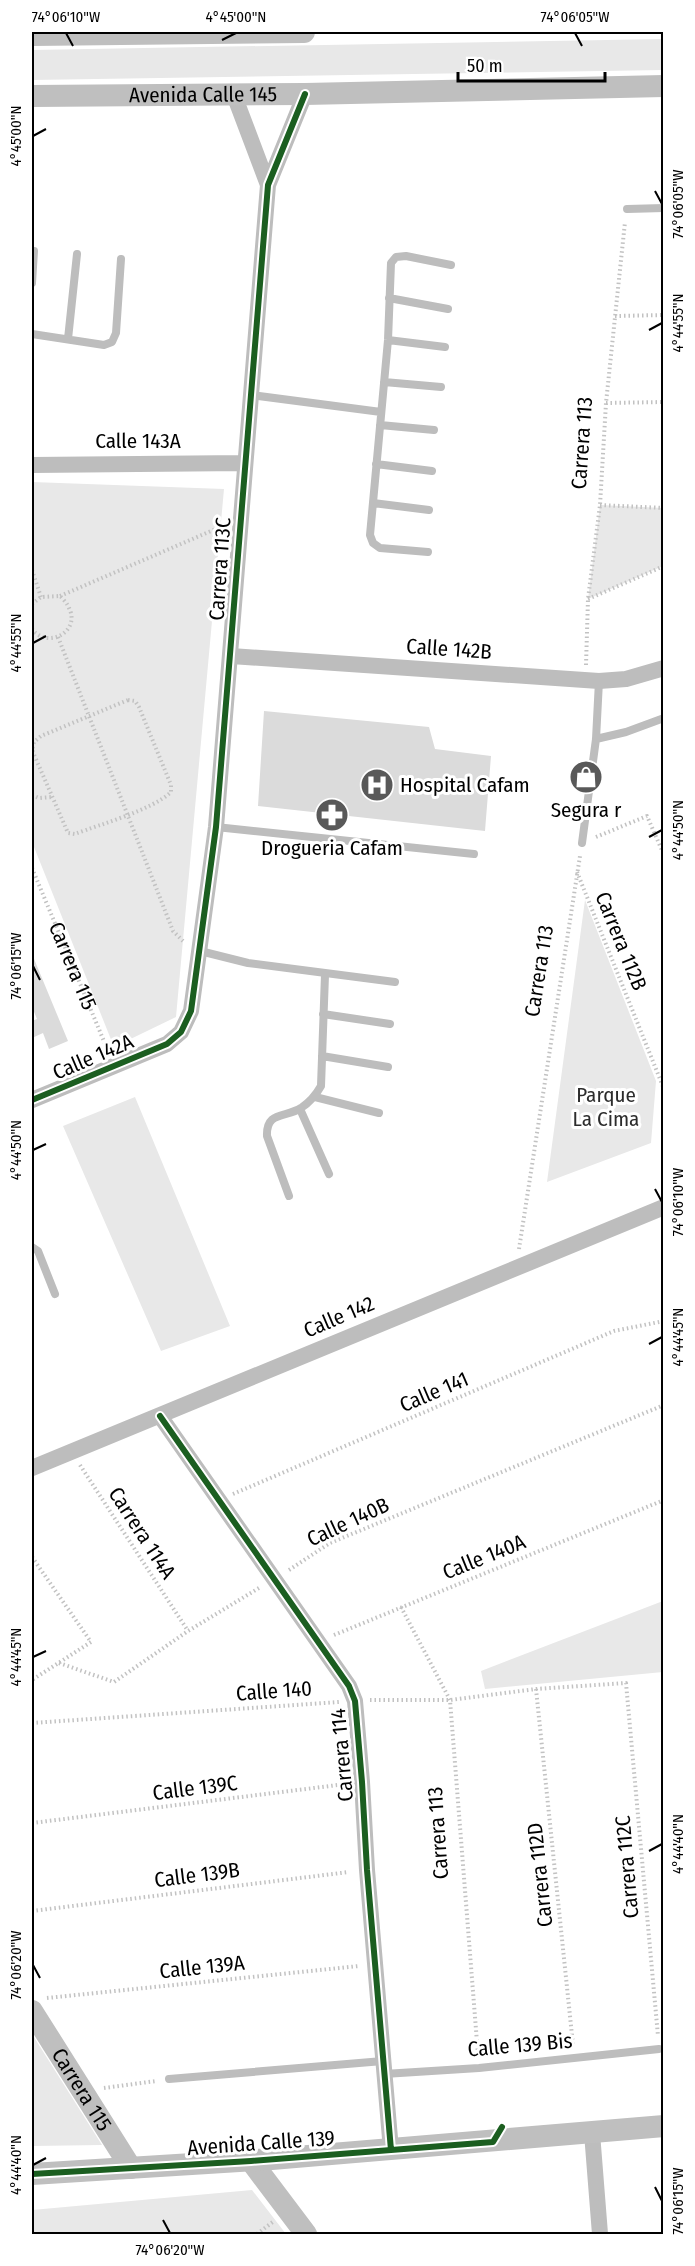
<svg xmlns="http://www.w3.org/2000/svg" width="695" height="2266" font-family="'Fira Sans Condensed',sans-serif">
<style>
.green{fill:#e8e8e8}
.building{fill:#dbdbdb}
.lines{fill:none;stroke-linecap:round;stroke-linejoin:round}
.path{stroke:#c2c2c2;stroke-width:4;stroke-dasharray:1.5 3;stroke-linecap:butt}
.lane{stroke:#bdbdbd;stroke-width:8}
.street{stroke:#bdbdbd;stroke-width:16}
.secondary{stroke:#bfbfbf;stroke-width:22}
.cycleway-casing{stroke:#fff;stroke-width:10}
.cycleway{stroke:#1b5e20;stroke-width:6}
.ticks{fill:none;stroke:#000;stroke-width:2}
.labels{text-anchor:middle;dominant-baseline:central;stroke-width:6;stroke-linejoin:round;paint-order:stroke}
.street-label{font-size:21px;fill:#000;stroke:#fff}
.poi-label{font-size:21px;fill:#000;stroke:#fff}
.park-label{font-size:21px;fill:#2c2c2c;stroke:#fff}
.neatline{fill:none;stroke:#000;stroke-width:2}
.ticks-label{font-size:15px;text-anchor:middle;fill:#000}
</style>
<rect width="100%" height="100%" fill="#fff"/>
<path class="green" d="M 663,39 L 663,70 L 32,80 L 32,50 Z
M 32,482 L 224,489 L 176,1017 L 114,1047 L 32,842 Z
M 600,505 L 663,508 L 663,566 L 588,599 Z
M 585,900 L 656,1081 L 651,1143 L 547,1182 Z
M 135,1097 L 230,1326 L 161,1351 L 63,1126 Z
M 663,1601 L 663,1672 L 485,1689 L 481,1671 Z
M 32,2034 L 102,2145 L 32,2146 Z
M 252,2190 L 286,2234 L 32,2234 L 32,2210 Z"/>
<path class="building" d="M 264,711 L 429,727 L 435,749 L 491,756 L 485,831 L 258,806 Z
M 32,954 L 68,1041 L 49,1049 L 43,1033 L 32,1038 L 32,1021 L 37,1019 L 32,1007 Z"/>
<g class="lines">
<g class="path">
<path d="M 615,316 L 664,315"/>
<path d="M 606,403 L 664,402"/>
<path d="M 600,505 L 664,508"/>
<path d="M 32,570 L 41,597"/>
<path d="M 60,596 L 225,525"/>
<path d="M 588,599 L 664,566"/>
<path d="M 32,604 L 41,597 L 60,596 C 63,599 67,603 69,608 C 81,631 48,650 32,629"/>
<path d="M 58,637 L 173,931 L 183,941"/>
<path d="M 586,665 L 588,599 L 600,505 L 606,403 L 625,222"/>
<path d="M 128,700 L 135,701 L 139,707 L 171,785 L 171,792 C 152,810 101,824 75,834 L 68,833 L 32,750 L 34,742 L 41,736 Z"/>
<path d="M 32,795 L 39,798 L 52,797"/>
<path d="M 596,837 L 647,816 L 664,855"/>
<path id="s1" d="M 32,868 L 108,1051"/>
<path d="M 577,872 L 664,1089"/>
<path d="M 519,1249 L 580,856"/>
<path d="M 80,1465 L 188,1631"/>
<path d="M 233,1494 L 614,1331 L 664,1321"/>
<path d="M 32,1557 L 91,1642 L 32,1680"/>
<path d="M 289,1570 L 330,1543 L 664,1405"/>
<path d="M 401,1607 L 450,1700 L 478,2055"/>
<path d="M 334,1635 L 664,1500"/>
<path d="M 59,1663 L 114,1682 L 188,1631 L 259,1588"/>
<path d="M 536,1689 L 573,2045"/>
<path d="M 370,1700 L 450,1700 L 536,1689 L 626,1683 L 658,2036"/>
<path d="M 32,1723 L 339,1702"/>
<path d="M 32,1823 L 346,1784"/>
<path d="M 32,1911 L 349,1872"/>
<path d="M 47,1998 L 359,1966"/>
<path d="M 104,2088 L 156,2081"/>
<path d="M 257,2234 L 274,2221"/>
</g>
<path class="lane" d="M 627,209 L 664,208
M 32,283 L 34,251
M 389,298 L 448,309
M 32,334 L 104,345 L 112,342 L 116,333 L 121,259
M 68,339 L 77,254
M 388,340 L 445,347
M 384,382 L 441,387
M 251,395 L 381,412
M 380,425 L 434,430
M 376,464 L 432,471
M 373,503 L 429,510
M 428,552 L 380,548 L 373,543 L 370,535 L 388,340 L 391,263 L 396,257 L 406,256 L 451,265
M 596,739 L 626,732 L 664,718
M 216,827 L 474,854
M 582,843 L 596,739 L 599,681
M 200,951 L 248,963 L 395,982
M 323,1014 L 390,1024
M 322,1056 L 388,1067
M 315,1097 L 379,1113
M 300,1109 L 329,1174
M 289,1196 L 267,1136 C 266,1111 285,1118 301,1108 C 310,1102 316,1095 321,1086 L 325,975
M 32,1247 L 38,1251 L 55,1294
M 384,2074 L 479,2068 L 659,2049
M 169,2079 L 383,2061"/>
<path class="street" d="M 234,95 L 268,185
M 32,465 L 244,463
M 231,656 L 599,681 L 626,679 L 664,668
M 32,1100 L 167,1044 L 181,1032 L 191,1011 L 216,827 L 268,185 L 305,94
M 160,1416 L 349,1686 L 355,1701 L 362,1782 L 367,1870 L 391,2150
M 32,1468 L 664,1207
M 592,2133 L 600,2234"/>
<g class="secondary">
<path d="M 32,35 L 304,32"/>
<path id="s2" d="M 32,96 L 305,94 L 664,86"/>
<path id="s3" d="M 32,2011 L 131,2168"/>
<path d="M 251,2161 L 306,2234"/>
<path d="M 32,2174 L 272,2159 L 664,2126"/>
</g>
<g class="cycleway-casing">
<path id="cycleway" d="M 32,1100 L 167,1044 L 181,1032 L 191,1011 L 216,827 L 268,185 L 305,94
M 160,1416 L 349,1686 L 355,1701 L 362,1782 L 367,1870 L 391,2150
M 32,2174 L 251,2161 L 493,2142 L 502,2127"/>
</g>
<use href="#cycleway" class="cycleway"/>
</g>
<path class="ticks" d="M 66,33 L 73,46M 575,33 L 582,46M 222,40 L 236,33M 33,136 L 46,129M 655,191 L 662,204M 649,330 L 662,323M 33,643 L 46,636M 649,837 L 662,830M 33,966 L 40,980M 33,1150 L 46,1144M 655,1189 L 662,1202M 649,1344 L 662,1337M 33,1657 L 46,1651M 649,1851 L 662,1844M 33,1965 L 40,1978M 33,2165 L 46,2158M 655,2187 L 662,2201M 163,2220 L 170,2233"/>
<defs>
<g id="shop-disc" transform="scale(1.725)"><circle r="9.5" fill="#595959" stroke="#fff"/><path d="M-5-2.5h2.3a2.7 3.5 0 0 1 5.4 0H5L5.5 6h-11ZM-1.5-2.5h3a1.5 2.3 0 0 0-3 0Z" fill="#fff"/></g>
<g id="hospital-disc" transform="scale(1.725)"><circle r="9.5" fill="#595959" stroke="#fff"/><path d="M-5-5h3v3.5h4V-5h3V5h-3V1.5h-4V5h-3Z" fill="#fff"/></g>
<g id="pharmacy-disc" transform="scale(1.725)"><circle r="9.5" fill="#595959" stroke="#fff"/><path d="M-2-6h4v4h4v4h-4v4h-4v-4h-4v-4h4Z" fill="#fff"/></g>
</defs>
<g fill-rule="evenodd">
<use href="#shop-disc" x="586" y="777"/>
<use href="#hospital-disc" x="377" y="785"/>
<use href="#pharmacy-disc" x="332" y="815"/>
</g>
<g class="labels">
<g class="street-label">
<text stroke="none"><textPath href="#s2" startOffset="171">Avenida Calle 145</textPath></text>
<text x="138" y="441">Calle 143A</text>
<text transform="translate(582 443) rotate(-86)">Carrera 113</text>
<text transform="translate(220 569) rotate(-86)">Carrera 113C</text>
<text transform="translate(449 649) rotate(4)">Calle 142B</text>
<text transform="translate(621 941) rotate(68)">Carrera 112B</text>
<text stroke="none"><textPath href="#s1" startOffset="106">Carrera 115</textPath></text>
<text transform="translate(539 971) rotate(-81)">Carrera 113</text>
<text transform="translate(93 1057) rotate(-23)">Calle 142A</text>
<text transform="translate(339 1317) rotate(-23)">Calle 142</text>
<text transform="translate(434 1392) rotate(-23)">Calle 141</text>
<text transform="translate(348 1522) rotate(-25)">Calle 140B</text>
<text transform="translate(142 1533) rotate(57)">Carrera 114A</text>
<text transform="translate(484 1557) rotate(-22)">Calle 140A</text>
<text transform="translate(274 1691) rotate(-4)">Calle 140</text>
<text transform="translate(342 1755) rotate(-95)">Carrera 114</text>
<text transform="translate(195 1788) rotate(-7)">Calle 139C</text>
<text transform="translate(438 1833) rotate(-94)">Carrera 113</text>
<text transform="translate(627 1867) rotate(-95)">Carrera 112C</text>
<text transform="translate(197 1875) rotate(-7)">Calle 139B</text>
<text transform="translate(540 1875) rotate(-96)">Carrera 112D</text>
<text transform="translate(202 1967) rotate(-6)">Calle 139A</text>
<text transform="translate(520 2045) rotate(-5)">Calle 139 Bis</text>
<text stroke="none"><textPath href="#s3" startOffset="93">Carrera 115</textPath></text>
<text transform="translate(261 2143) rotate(-4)">Avenida Calle 139</text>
</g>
<g class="poi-label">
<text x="400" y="785" text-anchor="start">Hospital Cafam</text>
<text x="586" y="810">Segura r</text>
<text x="332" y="848">Drogueria Cafam</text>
</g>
<g class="park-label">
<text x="606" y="1095">Parque<tspan x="606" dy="24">La Cima</tspan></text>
</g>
</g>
<rect width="695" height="2266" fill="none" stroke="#ffffff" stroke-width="66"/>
<path d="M458 72v9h147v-9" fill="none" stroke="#000000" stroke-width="3"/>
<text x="467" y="72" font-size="18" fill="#000000" stroke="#ffffff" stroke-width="4.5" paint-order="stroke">50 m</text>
<rect x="33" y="33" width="629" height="2200" class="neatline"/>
<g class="ticks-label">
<text x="66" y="22">74°06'10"W</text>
<text x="236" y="22">4°45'00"N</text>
<text x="575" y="22">74°06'05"W</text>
<text transform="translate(16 136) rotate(-90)" y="5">4°45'00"N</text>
<text transform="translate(678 204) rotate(-90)" y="5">74°06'05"W</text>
<text transform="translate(678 323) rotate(-90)" y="5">4°44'55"N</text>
<text transform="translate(16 643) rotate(-90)" y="5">4°44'55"N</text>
<text transform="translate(678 830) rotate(-90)" y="5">4°44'50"N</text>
<text transform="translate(16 966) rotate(-90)" y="5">74°06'15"W</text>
<text transform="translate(16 1150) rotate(-90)" y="5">4°44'50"N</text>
<text transform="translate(678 1202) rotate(-90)" y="5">74°06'10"W</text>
<text transform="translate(678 1337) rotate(-90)" y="5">4°44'45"N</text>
<text transform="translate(16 1657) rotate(-90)" y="5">4°44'45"N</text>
<text transform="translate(678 1844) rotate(-90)" y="5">4°44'40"N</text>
<text transform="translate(16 1965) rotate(-90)" y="5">74°06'20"W</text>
<text transform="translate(16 2165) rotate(-90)" y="5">4°44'40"N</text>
<text transform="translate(678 2201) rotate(-90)" y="5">74°06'15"W</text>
<text x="170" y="2255">74°06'20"W</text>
</g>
</svg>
